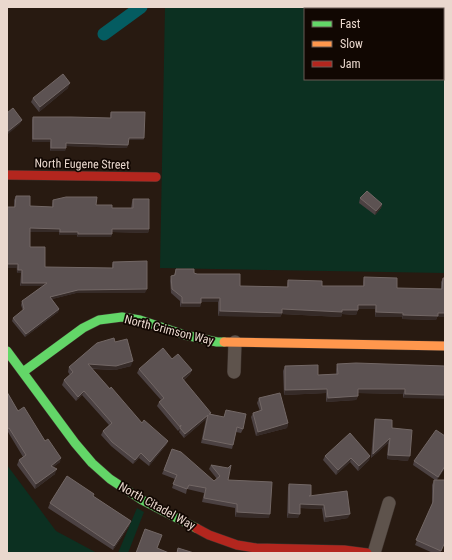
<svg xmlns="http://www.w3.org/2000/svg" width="452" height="560" font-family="'Roboto Condensed',sans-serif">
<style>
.green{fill:#0c3021;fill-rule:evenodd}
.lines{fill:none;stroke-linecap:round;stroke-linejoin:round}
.canal{stroke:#045c61;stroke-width:13}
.street-casing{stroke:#40352f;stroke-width:14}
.fast-casing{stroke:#40352f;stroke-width:10}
.slow-casing{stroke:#40352f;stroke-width:10}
.jam-casing{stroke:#40352f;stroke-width:10}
.street{stroke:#5e534c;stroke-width:13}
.fast{stroke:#63d668;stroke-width:9}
.slow{stroke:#ff974d;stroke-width:9}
.jam{stroke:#b3261e;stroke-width:9}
.wall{fill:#4b4142}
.shaded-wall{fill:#362b28}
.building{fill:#5c5252;stroke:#726765}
.labels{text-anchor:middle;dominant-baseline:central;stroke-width:3.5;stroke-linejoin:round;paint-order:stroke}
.street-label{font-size:12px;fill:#ead8ce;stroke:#110702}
</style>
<rect width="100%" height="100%" fill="#281a11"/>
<path class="green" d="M 165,7 L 445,7 L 445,273 L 160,268 ZM 305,9 L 443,9 L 443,79 L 305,79 Z
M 7,465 L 56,531 L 97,553 L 7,553 Z
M 137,508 L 144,512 L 128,553 L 118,553 Z"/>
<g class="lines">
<path class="canal" d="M 104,34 L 141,7"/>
<g class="street-casing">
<path id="street" d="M 234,372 L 235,342
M 374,553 L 389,503"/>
</g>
<g class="fast-casing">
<path id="fast" d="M 7,351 L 75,443 L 92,463 L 110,479 L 142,500 L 196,528
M 23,372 L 83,328 L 99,320 L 122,317 L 140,320 L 185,335 L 217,342 L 224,342"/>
</g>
<g class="slow-casing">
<path id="slow" d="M 224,342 L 445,346"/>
</g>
<g class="jam-casing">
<path id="jam" d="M 7,175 L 156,177
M 196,528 L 209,535 L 237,545 L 256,548 L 344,550 L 367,553"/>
</g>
<use href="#street" class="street"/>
<use href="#fast" class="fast"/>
<use href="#slow" class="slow"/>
<use href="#jam" class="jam"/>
</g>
<path class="wall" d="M 68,88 L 39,112 L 31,102 L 33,98 Z
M 111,112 L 144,138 L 143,140 L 128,140 L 127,148 L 66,146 L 65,151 L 50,151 L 50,142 L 32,142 L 32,120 L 33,117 L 110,118 L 110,115 Z
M 16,196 L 30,206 L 52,207 L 52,204 L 53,200 L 96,205 L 112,208 L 131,208 L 132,202 L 133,199 L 149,229 L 148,233 L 112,232 L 111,237 L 77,237 L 77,235 L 59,235 L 59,232 L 30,232 L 30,247 L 45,267 L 112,268 L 112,265 L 113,262 L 145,293 L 76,293 L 52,299 L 59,309 L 58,312 L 25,337 L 12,321 L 13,318 L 23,311 L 21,305 L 22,301 L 43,286 L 20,286 L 21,273 L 17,273 L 14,207 L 14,200 Z
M 360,198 L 382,204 L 381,208 L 375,215 L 359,203 Z
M 176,269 L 194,273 L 240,286 L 287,287 L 287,284 L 288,280 L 322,286 L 363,286 L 363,282 L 364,277 L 397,288 L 441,289 L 441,282 L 443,278 L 445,278 L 445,317 L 437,317 L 436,320 L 402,319 L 402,317 L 375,317 L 375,309 L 358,309 L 356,315 L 342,314 L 341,317 L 282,314 L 280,317 L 218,316 L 218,302 L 201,302 L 200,307 L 180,307 L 180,301 L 171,293 L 170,281 L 171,276 L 174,275 Z
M 115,342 L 131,366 L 115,370 L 92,369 L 110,389 L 142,423 L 168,441 L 166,445 L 149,466 L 139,458 L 133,464 L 111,446 L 101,435 L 103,431 L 109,425 L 82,395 L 76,401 L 62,385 L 64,380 L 70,375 L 68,372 L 69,367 Z
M 172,359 L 192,370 L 190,374 L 184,380 L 210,414 L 224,417 L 226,410 L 243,429 L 241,433 L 236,432 L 233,445 L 232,449 L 201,443 L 206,419 L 184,438 L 179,432 L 180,429 L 178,431 L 157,406 L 159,402 L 161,400 L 137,373 L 139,369 Z
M 337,364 L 445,366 L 403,398 L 403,394 L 358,393 L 358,396 L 356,400 L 326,402 L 326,393 L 284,395 L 283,371 L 285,366 L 318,375 L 336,374 L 336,369 Z
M 7,392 L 18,411 L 45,441 L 60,462 L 53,467 L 55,474 L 35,489 L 17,465 L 19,460 L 23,457 L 8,432 Z
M 259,398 L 288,423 L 287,428 L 256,436 L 251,417 L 253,413 L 260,411 L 257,403 Z
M 375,419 L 392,428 L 408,461 L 387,459 L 388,443 L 371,458 L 374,423 Z
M 445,436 L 445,468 L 437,480 L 445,542 L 440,553 L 433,553 L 415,545 L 432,506 L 432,485 L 434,480 L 435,480 L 413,465 L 414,461 Z
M 172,449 L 214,481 L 217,479 L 209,469 L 211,465 L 228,480 L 269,518 L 235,517 L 235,508 L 202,502 L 204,493 L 187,489 L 186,494 L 172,488 L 175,479 L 162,474 Z
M 325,456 L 370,456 L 369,460 L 358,471 L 350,462 L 336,475 L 323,460 Z
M 289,484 L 311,495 L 310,496 L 348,518 L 324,522 L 322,509 L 300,508 L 298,518 L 287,518 L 288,488 Z
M 93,496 L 131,521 L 129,526 L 113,550 L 48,508 L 50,503 Z"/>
<path class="shaded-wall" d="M 70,83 L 68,88 L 39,112 L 40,107 Z
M 22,120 L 20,124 L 7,135 L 7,132 Z
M 129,138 L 144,138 L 143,140 L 127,140 Z
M 33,139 L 51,139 L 50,142 L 32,142 Z
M 66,143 L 128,145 L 127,148 L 65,146 Z
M 51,148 L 66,148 L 65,151 L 50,151 Z
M 382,204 L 381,208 L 375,215 L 376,211 Z
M 30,228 L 60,229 L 59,232 L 29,232 Z
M 112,229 L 149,229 L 148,233 L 111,232 Z
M 60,232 L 78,232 L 77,235 L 59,235 Z
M 78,234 L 112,234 L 111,237 L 77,237 Z
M 7,264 L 18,264 L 17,268 L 7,268 Z
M 18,270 L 22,270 L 21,273 L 17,273 Z
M 22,283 L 47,283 L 46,286 L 20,286 Z
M 147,289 L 145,293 L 76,293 L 49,300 L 50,297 L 78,290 Z
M 201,298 L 220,298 L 218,302 L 200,302 Z
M 182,303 L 201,303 L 200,307 L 180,307 Z
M 358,305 L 376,305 L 375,309 L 356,309 Z
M 59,309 L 58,312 L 25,337 L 26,334 Z
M 282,309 L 342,310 L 358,310 L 356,315 L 342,314 L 341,317 L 282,314 L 280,317 L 218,316 L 220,311 Z
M 376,312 L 403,313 L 402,317 L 375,317 Z
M 438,313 L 445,313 L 445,317 L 437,317 L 436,320 L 402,319 L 403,315 Z
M 133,361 L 131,366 L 115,370 L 87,368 L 88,364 Z
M 192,370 L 190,374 L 181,382 L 182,378 Z
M 327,389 L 326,393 L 284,395 L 285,390 Z
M 358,389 L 405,389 L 403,394 L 356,393 Z
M 84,391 L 82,395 L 76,401 L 78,397 Z
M 405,394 L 445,395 L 445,399 L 403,398 Z
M 358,396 L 356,400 L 326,402 L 328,398 Z
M 208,415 L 206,419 L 184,438 L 185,434 Z
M 288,423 L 287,428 L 256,436 L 258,432 Z
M 390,438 L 388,443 L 371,458 L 373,454 Z
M 168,441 L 166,445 L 149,466 L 150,462 Z
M 141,453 L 139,458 L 133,464 L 135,460 Z
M 388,455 L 410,456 L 408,461 L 387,459 Z
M 370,456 L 369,460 L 358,471 L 359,466 Z
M 61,458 L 60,462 L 50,470 L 51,466 Z
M 351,458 L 350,462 L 336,475 L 338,470 Z
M 445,466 L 445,468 L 436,481 L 438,477 Z
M 57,469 L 55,474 L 35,489 L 36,484 Z
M 300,504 L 324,505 L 322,509 L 298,508 Z
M 237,512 L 270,514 L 269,518 L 235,517 Z
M 289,513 L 300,514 L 298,518 L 287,518 Z
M 350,514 L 348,518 L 324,522 L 326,517 Z
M 131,521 L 129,526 L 113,550 L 114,546 Z"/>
<path class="building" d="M 63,74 L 70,83 L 40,107 L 33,98 Z
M 13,108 L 22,120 L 7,132 L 7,113 Z
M 111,112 L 145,112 L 144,138 L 129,138 L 128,145 L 66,143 L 66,148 L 51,148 L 51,139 L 33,139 L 33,117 L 71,117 L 111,118 Z
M 367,191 L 382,204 L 376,211 L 360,198 Z
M 16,196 L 30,196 L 30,206 L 53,207 L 53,200 L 66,197 L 97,197 L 96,205 L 112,205 L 112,208 L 133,208 L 133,199 L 149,199 L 149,229 L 112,229 L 112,234 L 78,234 L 78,232 L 60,232 L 60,229 L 30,228 L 30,247 L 45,247 L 45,267 L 113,268 L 113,262 L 147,261 L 147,289 L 78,290 L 50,297 L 59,309 L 26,334 L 13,318 L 24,309 L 22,301 L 47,283 L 22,283 L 22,270 L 18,270 L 18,264 L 7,264 L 7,207 L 15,207 Z
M 176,269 L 194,269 L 194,273 L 197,274 L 240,274 L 240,286 L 288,287 L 288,280 L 322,281 L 322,286 L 364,286 L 364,277 L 397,278 L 397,288 L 442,289 L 443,278 L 445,278 L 445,313 L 438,313 L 438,316 L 403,315 L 403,313 L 376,312 L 376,305 L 358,305 L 358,310 L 342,310 L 342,312 L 282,309 L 282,313 L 220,311 L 220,298 L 201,298 L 201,303 L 182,303 L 182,297 L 172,289 L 171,276 L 175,275 Z
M 114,338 L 115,342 L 127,339 L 133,361 L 116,366 L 88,364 L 110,389 L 111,387 L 142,423 L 144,420 L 168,441 L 150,462 L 141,453 L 135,460 L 112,442 L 103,431 L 112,423 L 84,391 L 78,397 L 64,380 L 73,372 L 69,367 L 97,343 Z
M 163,348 L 172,359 L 178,354 L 192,370 L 182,378 L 211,413 L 209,414 L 224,417 L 226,410 L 246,414 L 243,429 L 237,427 L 233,445 L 203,439 L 208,415 L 185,434 L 180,428 L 181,425 L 180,427 L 159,402 L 164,398 L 139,369 Z
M 356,363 L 445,366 L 445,395 L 405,394 L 405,389 L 358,389 L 358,396 L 328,398 L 327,389 L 285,390 L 285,366 L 318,365 L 318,375 L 338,374 L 337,364 Z
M 7,392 L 18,411 L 24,407 L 45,441 L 48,439 L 61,458 L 51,466 L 57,469 L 36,484 L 19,460 L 26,455 L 9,428 L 7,429 Z
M 280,393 L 288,423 L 258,432 L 253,413 L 262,410 L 259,398 Z
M 375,419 L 392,420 L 392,428 L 412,430 L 410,456 L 388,455 L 390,438 L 373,454 Z
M 436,430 L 445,436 L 445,466 L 438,477 L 414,461 Z
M 350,433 L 370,456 L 359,466 L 351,458 L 338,470 L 325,456 Z
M 172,449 L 181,452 L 214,481 L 220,476 L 211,465 L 228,468 L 231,465 L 228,480 L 272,482 L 270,514 L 237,512 L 237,504 L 204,498 L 206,488 L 189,485 L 187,489 L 173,484 L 177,475 L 164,470 Z
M 67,476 L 94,494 L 93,496 L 131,521 L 114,546 L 50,503 Z
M 434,480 L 445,480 L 445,542 L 441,551 L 416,540 L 433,502 Z
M 289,484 L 311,485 L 311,495 L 309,496 L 347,491 L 350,514 L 326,517 L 324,505 L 300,504 L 300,514 L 289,513 Z
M 145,529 L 162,535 L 157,548 L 169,553 L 136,553 Z
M 178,548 L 194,553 L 177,553 Z"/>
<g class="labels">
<g class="street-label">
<text transform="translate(82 164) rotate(1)">North Eugene Street</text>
<text transform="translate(169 330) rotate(14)">North Crimson Way</text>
<text transform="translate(157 506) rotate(29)">North Citadel Way</text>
</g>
</g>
<rect width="452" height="560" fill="none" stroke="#ead8ce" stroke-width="16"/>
<rect x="304" y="8" width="140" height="72" fill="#110702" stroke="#685b54"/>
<rect x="312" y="21" width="20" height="6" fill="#63d668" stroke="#685b54"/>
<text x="340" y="28" font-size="12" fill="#ead8ce">Fast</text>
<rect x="312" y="41" width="20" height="6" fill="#ff974d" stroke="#685b54"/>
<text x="340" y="48" font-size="12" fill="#ead8ce">Slow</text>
<rect x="312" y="61" width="20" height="6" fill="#b3261e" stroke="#685b54"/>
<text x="340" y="68" font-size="12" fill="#ead8ce">Jam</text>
</svg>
